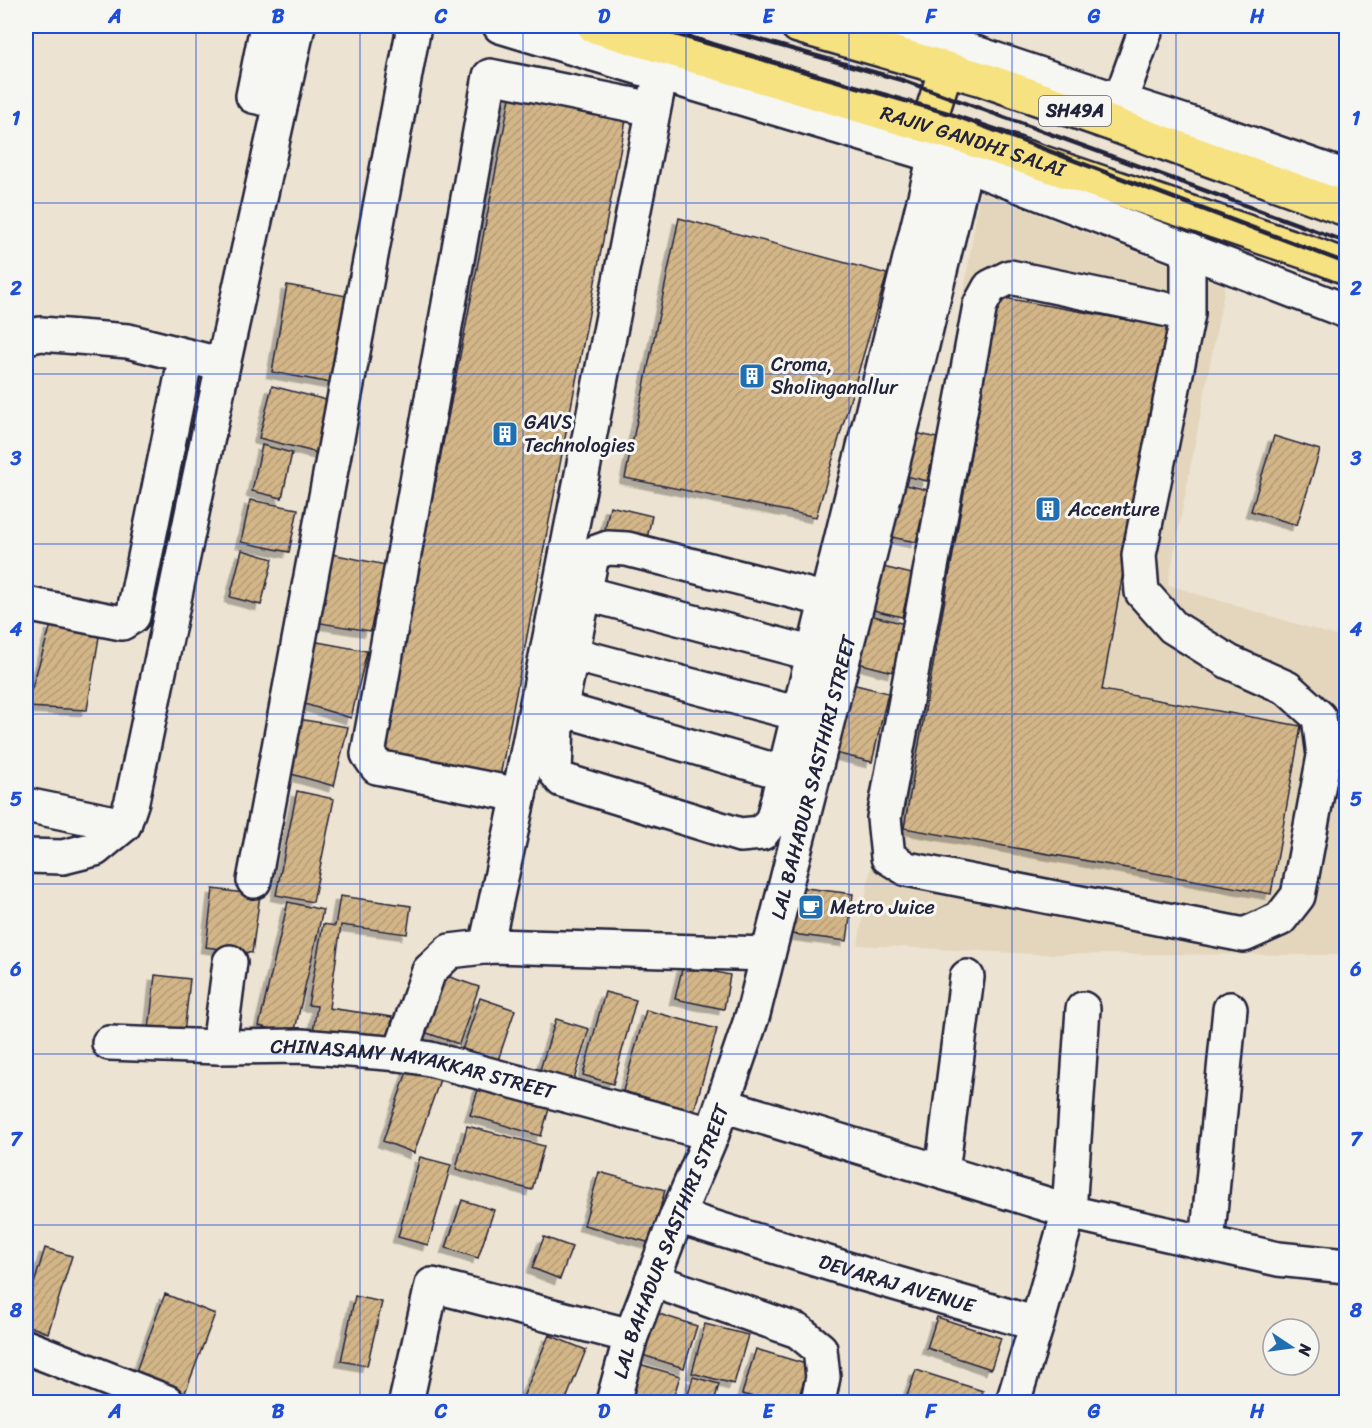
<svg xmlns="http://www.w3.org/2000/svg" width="1372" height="1428" font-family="Sriracha,sans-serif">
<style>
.built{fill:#e4d6bc}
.building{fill:url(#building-hatch);stroke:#22223b;stroke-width:1.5;filter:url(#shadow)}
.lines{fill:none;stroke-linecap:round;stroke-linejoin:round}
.minor-casing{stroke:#22223b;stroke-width:38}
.major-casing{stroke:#22223b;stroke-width:38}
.minor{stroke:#f6f6f2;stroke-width:33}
.major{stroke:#f6e281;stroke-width:33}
.rail{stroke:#22223b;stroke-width:4.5}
.grid{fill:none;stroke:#1d4ed8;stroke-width:1.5;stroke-opacity:0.55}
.labels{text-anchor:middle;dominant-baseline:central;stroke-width:6;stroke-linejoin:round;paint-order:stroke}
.shield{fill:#f6f6f2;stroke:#626272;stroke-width:1.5}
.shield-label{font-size:18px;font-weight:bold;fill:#22223b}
.street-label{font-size:20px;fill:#22223b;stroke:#f6f6f2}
.poi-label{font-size:20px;fill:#22223b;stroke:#f6f6f2;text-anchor:start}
.neatline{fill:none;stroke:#1d4ed8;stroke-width:2}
.grid-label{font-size:20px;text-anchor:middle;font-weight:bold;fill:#1d4ed8}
</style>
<defs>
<pattern id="building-hatch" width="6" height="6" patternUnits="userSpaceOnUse" patternTransform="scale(1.5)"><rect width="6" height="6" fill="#d3b688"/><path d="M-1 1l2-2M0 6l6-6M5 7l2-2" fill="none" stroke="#b59c76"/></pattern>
<filter id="shadow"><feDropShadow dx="-5.5" dy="5.5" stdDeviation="0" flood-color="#0004"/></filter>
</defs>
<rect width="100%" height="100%" fill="#ece3d2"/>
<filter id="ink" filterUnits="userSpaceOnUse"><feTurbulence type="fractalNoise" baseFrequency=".0167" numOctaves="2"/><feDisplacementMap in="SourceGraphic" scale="12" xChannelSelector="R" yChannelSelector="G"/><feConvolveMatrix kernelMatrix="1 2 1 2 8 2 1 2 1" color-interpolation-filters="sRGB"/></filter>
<g filter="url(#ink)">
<path class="built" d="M 980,192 L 1225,286 L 1168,585 L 1346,639 L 1346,955 L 1036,954 L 858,945 Z"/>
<path class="building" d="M 512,87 L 628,110 L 499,782 L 382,759 Z
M 679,218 L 887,274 L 816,517 L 625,478 Z
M 287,285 L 352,297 L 337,384 L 272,372 Z
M 999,297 L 1167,327 L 1102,690 L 1301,726 L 1271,894 L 904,828 Z
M 272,386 L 334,402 L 322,454 L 259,438 Z
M 912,432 L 937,438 L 927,481 L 902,475 Z
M 1274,436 L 1320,450 L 1297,525 L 1251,511 Z
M 262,445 L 292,453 L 282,498 L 252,491 Z
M 898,483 L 928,490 L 916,542 L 886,536 Z
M 250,500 L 298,509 L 289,552 L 241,542 Z
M 610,506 L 652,516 L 646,543 L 604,534 Z
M 242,550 L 273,559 L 261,605 L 230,597 Z
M 327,553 L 386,565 L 370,631 L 314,622 Z
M 875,565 L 912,574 L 902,617 L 865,608 Z
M 866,614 L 905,624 L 893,672 L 854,662 Z
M 51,625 L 99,637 L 87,710 L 26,707 Z
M 312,641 L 367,651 L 351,718 L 298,702 Z
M 848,683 L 888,693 L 872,762 L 831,752 Z
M 298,719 L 348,727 L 334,786 L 291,774 Z
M 297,791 L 334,799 L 313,902 L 276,895 Z
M 798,887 L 853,894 L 847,941 L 792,934 Z
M 213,889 L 260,895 L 252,953 L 206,947 Z
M 340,896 L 411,906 L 407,934 L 341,925 L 329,1008 L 392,1017 L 389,1043 L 313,1032 L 317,1006 L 308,1005 L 323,924 L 335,926 Z
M 288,902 L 323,910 L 294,1034 L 259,1026 Z
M 683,965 L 730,975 L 724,1009 L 675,999 Z
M 155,975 L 190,979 L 184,1034 L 149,1030 Z
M 444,975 L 479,987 L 459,1044 L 424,1032 Z
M 605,992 L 636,1000 L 613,1084 L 583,1075 Z
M 480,998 L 515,1010 L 497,1063 L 462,1050 Z
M 646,1010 L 717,1029 L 694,1111 L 623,1091 Z
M 556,1019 L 589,1029 L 573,1083 L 539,1073 Z
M 410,1063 L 442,1074 L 414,1153 L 383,1141 Z
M 481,1081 L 551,1102 L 541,1136 L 470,1115 Z
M 467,1126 L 544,1146 L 532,1190 L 456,1169 Z
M 420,1157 L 451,1165 L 428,1245 L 398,1237 Z
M 599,1172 L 665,1190 L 651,1243 L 584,1225 Z
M 462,1200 L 494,1210 L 478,1258 L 446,1248 Z
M 544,1237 L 572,1247 L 560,1279 L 532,1268 Z
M 45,1248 L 72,1256 L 48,1333 L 26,1325 L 26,1310 Z
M 26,1255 L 31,1257 L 26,1275 Z
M 165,1294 L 215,1314 L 183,1398 L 133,1379 Z
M 355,1296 L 382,1302 L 367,1366 L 341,1361 Z
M 653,1312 L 697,1326 L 684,1368 L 639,1354 Z
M 937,1317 L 1001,1338 L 991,1369 L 927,1348 Z
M 705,1324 L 748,1335 L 734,1384 L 692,1373 Z
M 549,1335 L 586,1350 L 565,1402 L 521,1402 Z
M 756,1349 L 809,1365 L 797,1402 L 773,1402 L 742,1394 Z
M 629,1361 L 680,1376 L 672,1402 L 620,1402 Z
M 916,1370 L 983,1391 L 979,1402 L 927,1402 L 907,1396 Z
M 693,1377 L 719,1384 L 714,1402 L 686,1402 Z"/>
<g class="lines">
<g class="minor-casing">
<g id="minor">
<path d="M 267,26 L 253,96 L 281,102"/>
<path d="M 500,26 L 966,165 L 1346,311"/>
<path d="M 894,26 L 1120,101 L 1211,130 L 1346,177"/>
<path d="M 1120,101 L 1147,26"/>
<path d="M 1188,314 L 1010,277 L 990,287 L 980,305 L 884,818 L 888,857 L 907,869 L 1244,935 L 1280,919 L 1298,896 L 1324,756 L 1319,717 L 1287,688 L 1229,662 L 1173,627 L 1142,592 L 1139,555 L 1188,314 L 1188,250"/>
<path d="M 26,337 L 41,334 L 128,341 L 207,361"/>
<path d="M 584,593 L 814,654"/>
<path d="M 827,600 L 627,549 L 608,548 L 594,553 L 591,561 L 557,725 L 555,771 L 562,780 L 740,835 L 762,833 L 773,819 L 935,156"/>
<path d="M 26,604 L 122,623 L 133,616 L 186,356"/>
<path d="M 572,654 L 799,714"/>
<path d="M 561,709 L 784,773"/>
<path d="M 519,795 L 377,767 L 368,754 L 490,76 L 653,109"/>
<path d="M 26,805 L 124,825"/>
<path d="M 26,856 L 63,857 L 95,849 L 124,825 L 132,801 L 223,365 L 298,26"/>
<path d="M 254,881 L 414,26"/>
<path d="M 486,947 L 519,795 L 658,87"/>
<path id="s1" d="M 109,1043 L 219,1047 L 301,1046 L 400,1054 L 430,1059 L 712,1134"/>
<path d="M 219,1047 L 230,962"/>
<path d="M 400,1054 L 429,971 L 450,951 L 492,946 L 768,954"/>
<path d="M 723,1105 L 1082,1215 L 1278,1259 L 1346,1266"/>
<path d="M 942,1172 L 967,977"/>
<path id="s2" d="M 677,1216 L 863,1274 L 1037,1324 L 1013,1402"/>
<path d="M 1207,1243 L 1230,1009"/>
<path d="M 652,1280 L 798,1331 L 820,1349 L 823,1377 L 818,1402"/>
<path d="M 1037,1324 L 1069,1211 L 1083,1009"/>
<path d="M 26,1347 L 167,1402"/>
<path d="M 406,1402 L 432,1285 L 631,1336"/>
<path id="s3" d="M 613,1402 L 631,1336 L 677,1216 L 712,1134 L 753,1014 L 909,399 L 972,139"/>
</g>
</g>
<g class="major-casing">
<g id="major">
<path id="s4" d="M 594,26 L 972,139 L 1318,256 L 1346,267"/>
<path d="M 798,26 L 982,79 L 1112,124 L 1346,209"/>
<path d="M 928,125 L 946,69"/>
</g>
</g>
<use href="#minor" class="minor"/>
<use href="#major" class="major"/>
<path class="rail" d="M 648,26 L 951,114 L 1346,263
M 711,26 L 905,81 L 1346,242"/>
</g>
</g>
<path class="grid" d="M 196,26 L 196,1402M 360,26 L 360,1402M 523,26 L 523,1402M 686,26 L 686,1402M 849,26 L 849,1402M 1012,26 L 1012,1402M 1176,26 L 1176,1402M 26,203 L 1346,203M 26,374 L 1346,374M 26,544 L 1346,544M 26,714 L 1346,714M 26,884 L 1346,884M 26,1054 L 1346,1054M 26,1225 L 1346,1225"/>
<defs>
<g id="building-square" transform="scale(1.35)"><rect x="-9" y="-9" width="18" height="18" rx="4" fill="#1f6fb2" stroke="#f6f6f2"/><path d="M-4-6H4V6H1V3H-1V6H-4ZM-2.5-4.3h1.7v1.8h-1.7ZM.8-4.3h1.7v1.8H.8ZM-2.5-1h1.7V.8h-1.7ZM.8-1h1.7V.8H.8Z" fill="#fff"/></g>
<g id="cafe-square" transform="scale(1.35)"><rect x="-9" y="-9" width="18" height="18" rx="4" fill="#1f6fb2" stroke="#f6f6f2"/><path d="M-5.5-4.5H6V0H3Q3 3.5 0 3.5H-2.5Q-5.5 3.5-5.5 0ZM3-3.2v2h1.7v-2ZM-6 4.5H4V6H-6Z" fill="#fff"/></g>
</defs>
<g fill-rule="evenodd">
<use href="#building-square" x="752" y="376"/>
<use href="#building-square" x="505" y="434"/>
<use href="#building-square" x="1048" y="509"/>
<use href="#cafe-square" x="811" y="907"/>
</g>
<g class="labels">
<rect class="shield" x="1039" y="96" width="72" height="30" rx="4.5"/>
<g class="shield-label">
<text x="1075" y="111">SH49A</text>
</g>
<g class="street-label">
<text stroke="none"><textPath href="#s4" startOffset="396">RAJIV GANDHI SALAI</textPath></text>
<text stroke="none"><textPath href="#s3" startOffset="657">LAL BAHADUR SASTHIRI STREET</textPath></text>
<text stroke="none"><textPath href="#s1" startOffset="306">CHINASAMY NAYAKKAR STREET</textPath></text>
<text stroke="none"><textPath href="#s3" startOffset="171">LAL BAHADUR SASTHIRI STREET</textPath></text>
<text stroke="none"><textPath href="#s2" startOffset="230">DEVARAJ AVENUE</textPath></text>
</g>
<g class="poi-label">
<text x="771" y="364">Croma,<tspan x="771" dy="23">Sholinganallur</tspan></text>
<text x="524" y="422">GAVS<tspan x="524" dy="23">Technologies</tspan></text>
<text x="1068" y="509">Accenture</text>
<text x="830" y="907">Metro Juice</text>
</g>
</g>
<rect width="1372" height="1428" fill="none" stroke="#f6f6f2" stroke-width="66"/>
<g transform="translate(1291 1347) rotate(103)"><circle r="28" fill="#f6f6f2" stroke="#a1a1a9" stroke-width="1.5"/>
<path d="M0-4.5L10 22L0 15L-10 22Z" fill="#1f6fb2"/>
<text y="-9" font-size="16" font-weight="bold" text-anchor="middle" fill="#22223b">N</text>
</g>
<rect x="33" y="33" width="1306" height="1362" class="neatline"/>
<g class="grid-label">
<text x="115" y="23">A</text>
<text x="278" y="23">B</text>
<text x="441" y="23">C</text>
<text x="604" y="23">D</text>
<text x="768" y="23">E</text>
<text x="931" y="23">F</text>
<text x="1094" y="23">G</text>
<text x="1257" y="23">H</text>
<text x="16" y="125">1</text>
<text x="1356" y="125">1</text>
<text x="16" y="295">2</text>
<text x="1356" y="295">2</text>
<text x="16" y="465">3</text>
<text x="1356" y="465">3</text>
<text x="16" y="636">4</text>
<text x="1356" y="636">4</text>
<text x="16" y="806">5</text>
<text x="1356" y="806">5</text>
<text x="16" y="976">6</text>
<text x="1356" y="976">6</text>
<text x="16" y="1146">7</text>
<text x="1356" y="1146">7</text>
<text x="16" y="1317">8</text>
<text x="1356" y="1317">8</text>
<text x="115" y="1418">A</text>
<text x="278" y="1418">B</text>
<text x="441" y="1418">C</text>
<text x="604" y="1418">D</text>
<text x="768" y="1418">E</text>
<text x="931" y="1418">F</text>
<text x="1094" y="1418">G</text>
<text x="1257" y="1418">H</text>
</g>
</svg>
